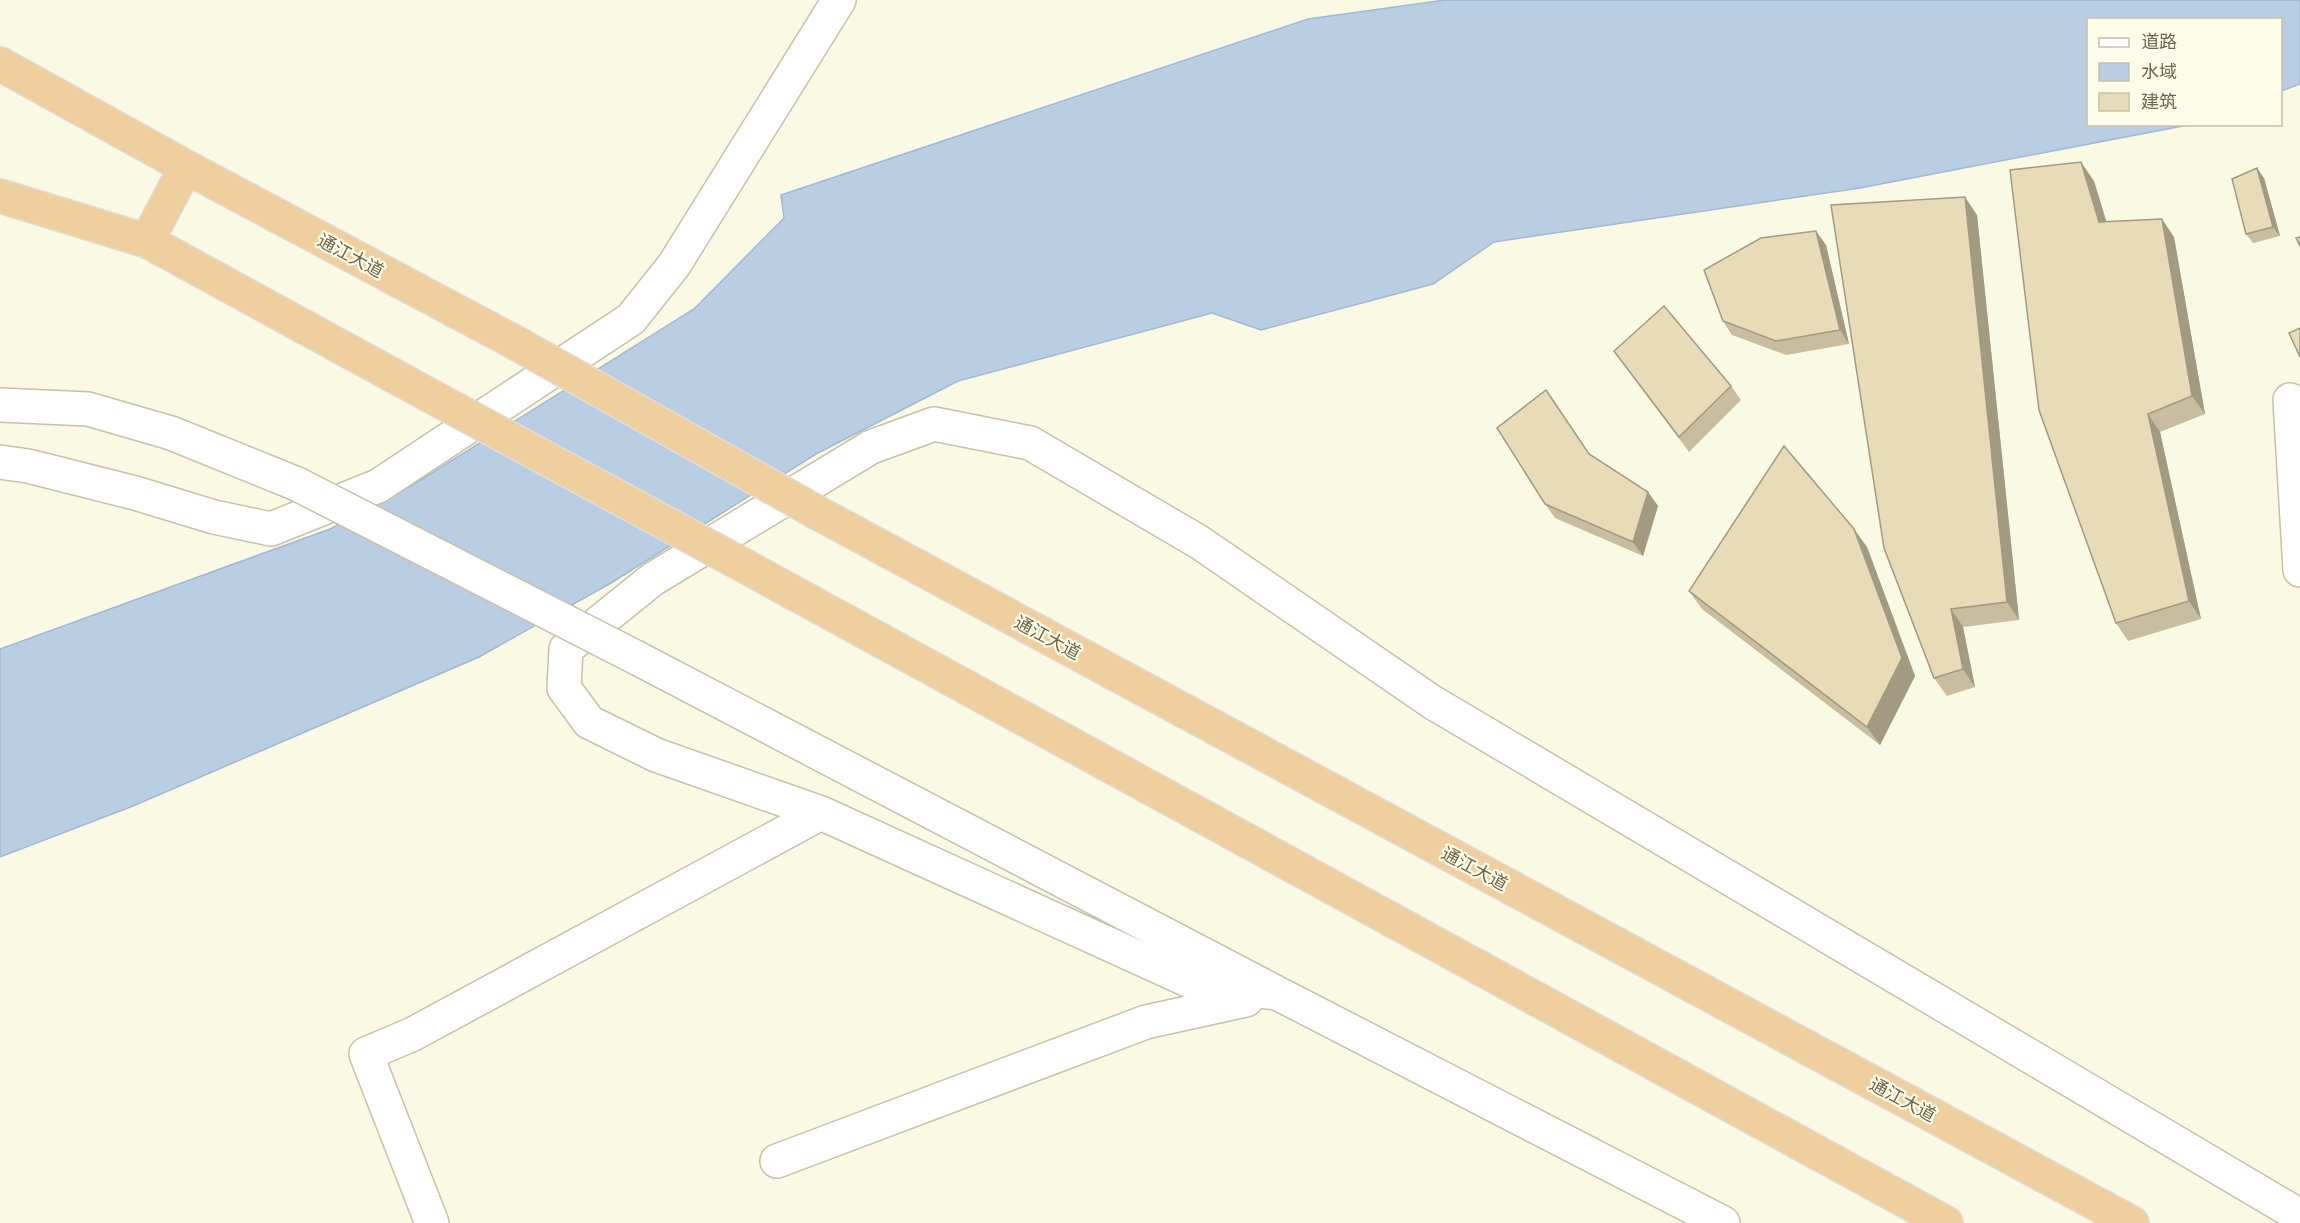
<svg xmlns="http://www.w3.org/2000/svg" width="2300" height="1223" font-family="'Noto Sans','Noto Sans SC',sans-serif">
<style>
.water{fill:#b9cee2;stroke:#a0bad3;stroke-width:1.5}
.lines{fill:none;stroke-linecap:round;stroke-linejoin:round}
.minor-casing{stroke:#c8c1a9;stroke-width:36}
.highway-casing{stroke:#e0ddd7;stroke-width:36}
.minor{stroke:#fff;stroke-width:33}
.highway{stroke:#f0cf9e;stroke-width:33}
.minor-bridge-casing{stroke:#c8c1a9;stroke-width:36;stroke-linecap:butt}
.highway-bridge-casing{stroke:#e0ddd7;stroke-width:36;stroke-linecap:butt}
.minor-bridge{stroke:#fff;stroke-width:33}
.highway-bridge{stroke:#f0cf9e;stroke-width:33}
.wall{fill:#c8bd9e}
.shaded-wall{fill:#a29a81}
.building{fill:#e8dcb8;stroke:#a29a81;stroke-width:1.5}
.labels{text-anchor:middle;dominant-baseline:central;stroke-width:4.5;stroke-linejoin:round;paint-order:stroke}
.street-label{font-size:18px;fill:#70654b;stroke:#fdfce9}
</style>
<rect width="100%" height="100%" fill="#faf9e3"/>
<path class="water" d="M 1445,0 L 2300,0 L 2300,84 L 2281,91 L 2280,20 L 2088,20 L 2088,124 L 2188,125 L 1860,188 L 1494,242 L 1433,284 L 1261,330 L 1212,313 L 958,381 L 816,454 L 611,583 L 479,657 L 133,806 L 0,857 L 0,649 L 330,529 L 411,486 L 694,309 L 784,218 L 781,195 L 1308,19 Z"/>
<g class="lines">
<g class="minor-casing">
<path id="minor" d="M 2290,400 L 2300,570
M 0,405 L 88,409 L 171,433 L 297,484
M 0,462 L 28,466 L 135,493 L 214,517 L 271,529 L 378,486 L 631,319 L 674,265 L 839,0
M 637,658 L 1277,993 L 1723,1223
M 1277,993 L 1201,986 L 821,813 L 656,755 L 589,722 L 564,688 L 566,649 L 653,579 L 871,447 L 934,424 L 1030,443 L 1199,542 L 1432,702 L 2300,1216
M 777,1161 L 1146,1022 L 1246,1000
M 432,1223 L 366,1054 L 413,1034 L 821,813"/>
</g>
<g class="highway-casing">
<path id="highway" d="M 0,64 L 186,167 L 516,343
M 0,196 L 147,241 L 429,395
M 147,241 L 186,167
M 818,513 L 2132,1223
M 743,565 L 1946,1223"/>
</g>
<use href="#minor" class="minor"/>
<use href="#highway" class="highway"/>
<g class="minor-bridge-casing">
<path id="minor-bridge" d="M 297,484 L 637,658"/>
</g>
<g class="highway-bridge-casing">
<path id="highway-bridge" d="M 516,343 L 818,513
M 429,395 L 743,565"/>
</g>
<use href="#minor-bridge" class="minor-bridge"/>
<use href="#highway-bridge" class="highway-bridge"/>
</g>
<path class="wall" d="M 2264,178 L 2280,236 L 2253,243 L 2246,234 Z
M 2094,181 L 2106,221 L 2174,237 L 2205,414 L 2160,432 L 2201,619 L 2128,641 L 2116,623 Z
M 1977,215 L 2019,620 L 1963,627 L 1975,687 L 1947,696 L 1934,678 Z
M 1826,245 L 1849,344 L 1786,355 L 1732,335 L 1723,321 Z
M 1614,351 L 1731,386 L 1741,400 L 1689,452 Z
M 1589,454 L 1648,492 L 1658,506 L 1643,556 L 1555,518 L 1545,504 Z
M 1867,547 L 1915,676 L 1880,745 L 1702,609 L 1689,591 Z"/>
<path class="shaded-wall" d="M 2081,162 L 2094,181 L 2112,240 L 2099,222 Z
M 2257,168 L 2264,178 L 2280,236 L 2273,227 Z
M 1965,197 L 1977,215 L 2019,620 L 2007,602 Z
M 2162,219 L 2174,237 L 2205,414 L 2192,396 Z
M 1816,231 L 1826,245 L 1849,344 L 1840,330 Z
M 2148,414 L 2160,432 L 2201,619 L 2189,601 Z
M 1648,492 L 1658,506 L 1643,556 L 1633,542 Z
M 1854,529 L 1867,547 L 1915,676 L 1880,745 L 1867,727 Z
M 1951,609 L 1963,627 L 1975,687 L 1963,669 Z"/>
<path class="building" d="M 2081,162 L 2099,222 L 2162,219 L 2192,396 L 2148,414 L 2189,601 L 2116,623 L 2039,410 L 2010,170 Z
M 2257,168 L 2273,227 L 2246,234 L 2232,179 Z
M 1965,197 L 2007,602 L 1951,609 L 1963,669 L 1934,678 L 1884,548 L 1831,205 Z
M 1816,231 L 1840,330 L 1776,341 L 1723,321 L 1704,270 L 1761,238 Z
M 2300,237 L 2300,246 L 2296,238 Z
M 1664,306 L 1731,386 L 1679,437 L 1614,351 Z
M 2300,328 L 2300,357 L 2289,333 Z
M 1546,390 L 1589,454 L 1648,492 L 1633,542 L 1545,504 L 1497,428 Z
M 1784,446 L 1854,529 L 1902,658 L 1867,727 L 1689,591 Z"/>
<g class="labels">
<g class="street-label">
<text transform="translate(351 255) rotate(28)">通江大道</text>
<text transform="translate(1048 637) rotate(28)">通江大道</text>
<text transform="translate(1475 868) rotate(28)">通江大道</text>
<text transform="translate(1903 1099) rotate(28)">通江大道</text>
</g>
</g>
<rect x="2087" y="18" width="195" height="108" fill="#fdfce9" stroke="#c5c0aa" stroke-width="1.5"/>
<rect x="2099" y="38" width="30" height="9" fill="#ffffff" stroke="#c5c0aa" stroke-width="1.5"/>
<text x="2141" y="48" font-size="18" fill="#70654b">道路</text>
<rect x="2099" y="63" width="30" height="18" fill="#b9cee2" stroke="#c5c0aa" stroke-width="1.5"/>
<text x="2141" y="78" font-size="18" fill="#70654b">水域</text>
<rect x="2099" y="93" width="30" height="18" fill="#e8dcb8" stroke="#c5c0aa" stroke-width="1.5"/>
<text x="2141" y="108" font-size="18" fill="#70654b">建筑</text>
</svg>
